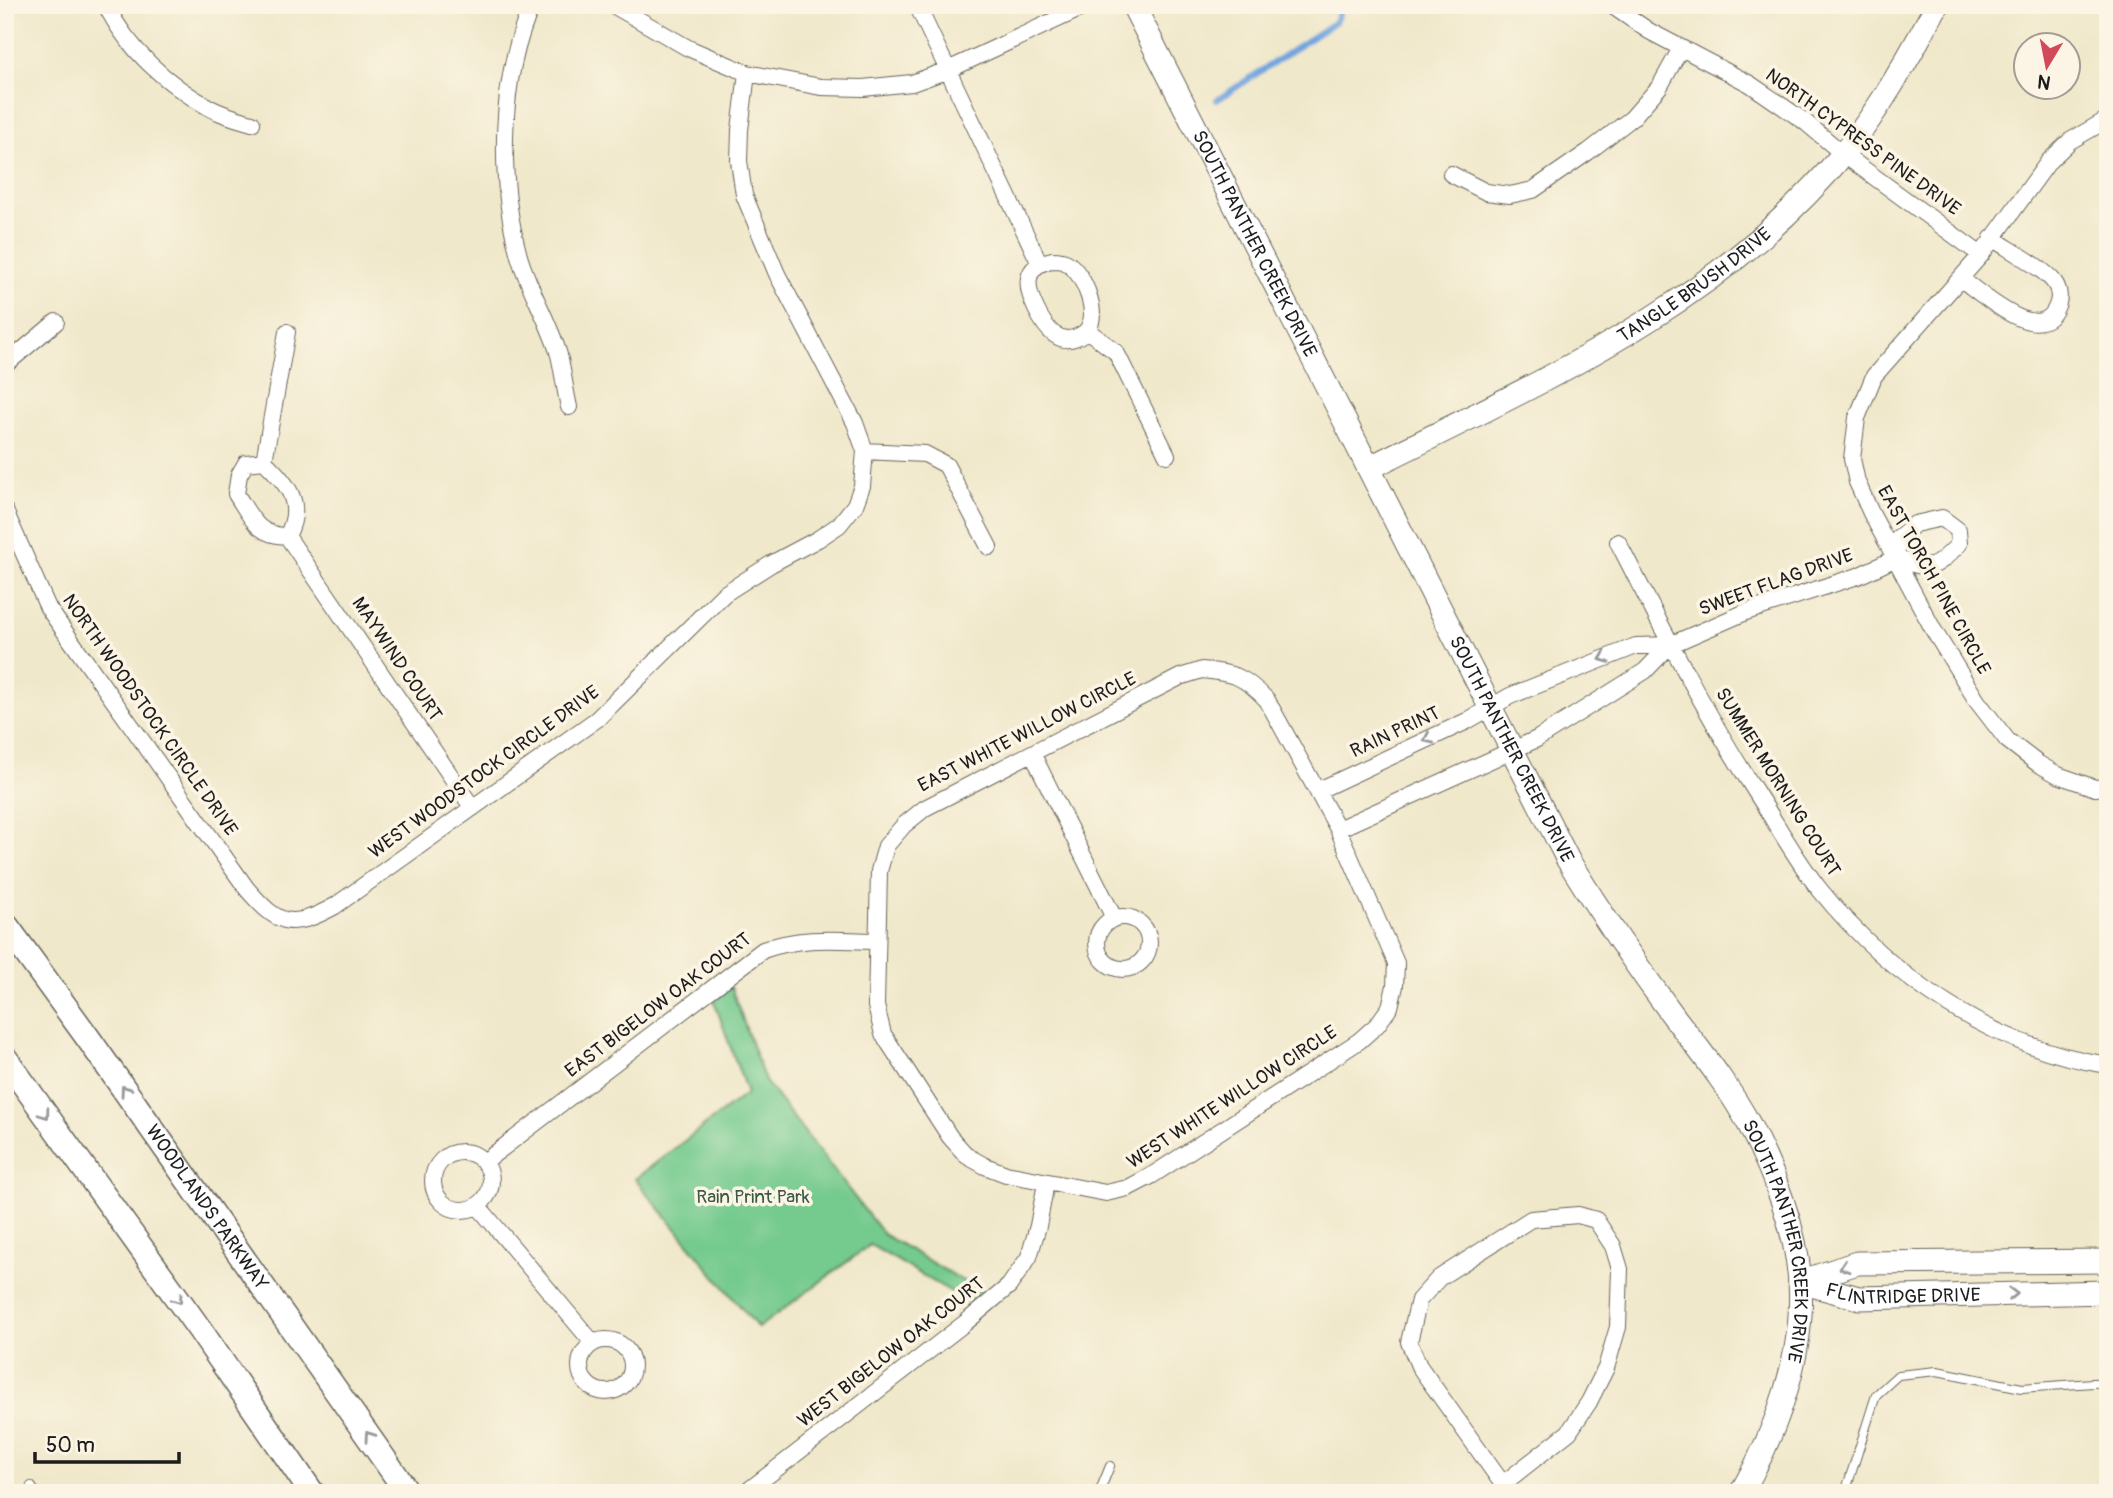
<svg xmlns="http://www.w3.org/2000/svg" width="2113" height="1498" font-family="Pangolin,sans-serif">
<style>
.green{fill:#75ca8e;stroke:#487355;stroke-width:2}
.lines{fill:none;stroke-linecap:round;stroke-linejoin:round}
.stream{stroke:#72a4de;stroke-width:6}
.lane-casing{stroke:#666359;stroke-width:10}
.street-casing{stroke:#666359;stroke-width:18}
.secondary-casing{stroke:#666359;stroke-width:25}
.primary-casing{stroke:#666359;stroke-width:27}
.lane{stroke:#fff;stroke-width:8}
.street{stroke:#fff;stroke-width:16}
.secondary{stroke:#fff;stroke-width:23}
.primary{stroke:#fff;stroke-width:24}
.oneway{stroke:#999}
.labels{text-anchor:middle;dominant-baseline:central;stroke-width:7;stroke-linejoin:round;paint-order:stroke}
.street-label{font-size:19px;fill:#1c1c1c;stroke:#fcf5e5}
.park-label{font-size:19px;fill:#3b5944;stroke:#fcf5e5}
</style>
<rect width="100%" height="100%" fill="#fcf5e5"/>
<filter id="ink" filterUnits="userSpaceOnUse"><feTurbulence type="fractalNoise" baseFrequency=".0143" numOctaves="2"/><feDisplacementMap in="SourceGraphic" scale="14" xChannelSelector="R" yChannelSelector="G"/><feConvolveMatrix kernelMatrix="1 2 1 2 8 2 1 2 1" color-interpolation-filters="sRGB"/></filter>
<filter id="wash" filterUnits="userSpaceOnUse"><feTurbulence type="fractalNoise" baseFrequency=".00686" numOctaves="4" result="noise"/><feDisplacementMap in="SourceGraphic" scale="28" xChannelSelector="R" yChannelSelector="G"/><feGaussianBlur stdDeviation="1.57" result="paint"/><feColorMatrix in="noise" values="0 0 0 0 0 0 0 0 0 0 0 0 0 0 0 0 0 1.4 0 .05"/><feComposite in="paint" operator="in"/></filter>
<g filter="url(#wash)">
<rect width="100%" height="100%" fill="#f0e8ca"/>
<path class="green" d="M 731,987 L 765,1081 L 883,1234 L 982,1292 L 969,1302 L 870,1245 L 758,1328 L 635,1179 L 747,1093 L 714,1001 Z"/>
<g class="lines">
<path class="stream" d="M 1217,100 L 1335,22 L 1343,5"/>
</g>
</g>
<g filter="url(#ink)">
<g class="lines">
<g class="lane-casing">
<path id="lane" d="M 31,1486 L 36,1493
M 1102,1493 L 1101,1488 L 1110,1466
M 1845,1493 L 1876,1395 L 1898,1375 L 1937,1371 L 2022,1388 L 2108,1382"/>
</g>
<g class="street-casing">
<path id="street" d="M 106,5 C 128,50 168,85 210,108 C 223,115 238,119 252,123
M 532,5 C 499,79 498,179 519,256 C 529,290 549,321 559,355 C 563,372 565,390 569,407
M 613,5 L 688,48 L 747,73 L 821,87 L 863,88 L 912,83 L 948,70 L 1088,5
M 917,5 L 1039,262
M 1611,5 L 1649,31 L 1750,84 L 1804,121 L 1843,154 L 1981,255
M 2108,119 L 2070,141 L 2049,161 L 1981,255 L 1874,376 L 1857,418 L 1852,459 L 1857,482 L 1871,513 L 1934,631 L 1977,701 L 2007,740 L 2037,763 L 2058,775 L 2095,788 L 2108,787
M 1451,174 L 1486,192 L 1510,195 L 1533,190 L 1588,152 L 1632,118 L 1660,86 L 1681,48
M 1052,260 C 1057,260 1063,260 1067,263 C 1084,273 1103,319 1084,333 C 1060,350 1045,328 1036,309 C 1025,286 1023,266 1052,260 Z
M 1961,279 C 1980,292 2039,347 2056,308 C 2060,300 2060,290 2054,282 C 2044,268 2008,249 1992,238
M 1088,331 L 1116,352 L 1167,455
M 5,365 L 56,322
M 865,451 L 925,454 L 946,465 L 989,547
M 264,461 C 287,483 305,503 287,536 C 257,536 251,517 236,494 L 239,475 L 246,463 Z
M 264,461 L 287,332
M 5,511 L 48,608 L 247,889 C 279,926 291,930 335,906 L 597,719 L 724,594 L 771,564 L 818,539 L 839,525 L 855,505 L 862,486 L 865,451 L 855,423 L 777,274 L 744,195 L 739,161 L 740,130 L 747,73
M 287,536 L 472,807
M 1618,542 C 1662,628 1706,715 1759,797 C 1779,828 1797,861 1820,890 C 1892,979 1993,1048 2108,1065
M 1202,670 C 1234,673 1244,676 1267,700 L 1338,829 L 1396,963 L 1395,986 L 1390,1007 L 1377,1025 L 1359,1041 L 1151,1176 L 1128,1188 L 1106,1193 L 1006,1174 L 985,1166 L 967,1156 L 950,1137 L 883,1034 L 876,1006 L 879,871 L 886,846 L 904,825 L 925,808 L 1180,677 Z
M 1032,753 L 1114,918
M 1317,791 L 1467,721 L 1510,696 L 1636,646 L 1670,645
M 1338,829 L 1537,739 L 1645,671 L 1670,645 L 1746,612 L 1858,576 L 1896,558 C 1932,571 1932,571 1959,544 L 1958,530 L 1942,518 L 1915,524 L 1899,537 L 1896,558
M1097 943a26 26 0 1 1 52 0a26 26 0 1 1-52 0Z
M433 1181a29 29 0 1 1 58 0a29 29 0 1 1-58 0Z
M 484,1162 L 763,950 C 802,936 836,940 877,941
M 478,1206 L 593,1343
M580 1366a26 26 0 1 1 52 0a26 26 0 1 1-52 0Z
M 1504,1483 L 1569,1432 L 1589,1402 L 1606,1368 L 1618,1327 L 1620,1269 L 1613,1246 L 1596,1220 L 1578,1215 L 1531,1219 L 1439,1278 L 1419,1300 L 1409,1342 L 1419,1366 L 1509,1493
M 745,1493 L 965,1323 L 1009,1286 L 1029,1257 L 1038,1226 L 1046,1183"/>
</g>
<g class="secondary-casing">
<g id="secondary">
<path id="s1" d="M 1133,5 L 1568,860 C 1601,914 1637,967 1675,1018 C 1701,1052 1730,1088 1750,1126 C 1774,1174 1796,1227 1800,1282 C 1805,1353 1776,1433 1741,1493"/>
<path id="s2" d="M 1369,468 C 1540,382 1719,305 1844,153 C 1881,108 1909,57 1937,5"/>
<path d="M 1800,1282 L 1857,1263 L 2108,1261"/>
<path id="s3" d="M 1800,1282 L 1859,1298 L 2108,1292"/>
</g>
</g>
<g class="primary-casing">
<g id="primary">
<path id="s4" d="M 5,924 L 88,1038 L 408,1493"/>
<path d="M 5,1058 L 200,1330 L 312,1493"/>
</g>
</g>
<use href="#lane" class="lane"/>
<use href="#street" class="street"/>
<use href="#secondary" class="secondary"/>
<use href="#primary" class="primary"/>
</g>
<defs><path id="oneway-chevron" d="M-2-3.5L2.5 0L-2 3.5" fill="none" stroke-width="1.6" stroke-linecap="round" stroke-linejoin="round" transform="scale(1.75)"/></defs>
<g class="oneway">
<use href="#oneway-chevron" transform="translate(1604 658) rotate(159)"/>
<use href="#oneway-chevron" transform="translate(1428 739) rotate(155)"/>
<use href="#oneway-chevron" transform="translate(125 1090) rotate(-125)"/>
<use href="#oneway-chevron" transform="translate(45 1114) rotate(54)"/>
<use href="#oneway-chevron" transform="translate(1844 1267) rotate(162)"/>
<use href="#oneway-chevron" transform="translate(2013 1294) rotate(-1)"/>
<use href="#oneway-chevron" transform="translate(178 1299) rotate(54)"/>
<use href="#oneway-chevron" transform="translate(369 1436) rotate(-125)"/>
</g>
</g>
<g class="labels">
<g class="street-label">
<text transform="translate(1863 142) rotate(36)">NORTH CYPRESS PINE DRIVE</text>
<text stroke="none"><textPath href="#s1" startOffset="268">SOUTH PANTHER CREEK DRIVE</textPath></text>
<text stroke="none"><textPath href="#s2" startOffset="374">TANGLE BRUSH DRIVE</textPath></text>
<text transform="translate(1934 580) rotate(61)">EAST TORCH PINE CIRCLE</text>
<text transform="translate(1776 582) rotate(-20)">SWEET FLAG DRIVE</text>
<text transform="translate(397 659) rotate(56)">MAYWIND COURT</text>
<text transform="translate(150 715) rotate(55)">NORTH WOODSTOCK CIRCLE DRIVE</text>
<text transform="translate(1027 732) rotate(-27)">EAST WHITE WILLOW CIRCLE</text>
<text transform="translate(1395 732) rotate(-25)">RAIN PRINT</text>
<text stroke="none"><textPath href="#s1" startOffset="835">SOUTH PANTHER CREEK DRIVE</textPath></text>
<text transform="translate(484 772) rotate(-36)">WEST WOODSTOCK CIRCLE DRIVE</text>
<text transform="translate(1778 782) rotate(58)">SUMMER MORNING COURT</text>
<text transform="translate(658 1005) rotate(-37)">EAST BIGELOW OAK COURT</text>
<text transform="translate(1232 1097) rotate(-33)">WEST WHITE WILLOW CIRCLE</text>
<text stroke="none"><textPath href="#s4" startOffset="348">WOODLANDS PARKWAY</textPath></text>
<text stroke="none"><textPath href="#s1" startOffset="1402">SOUTH PANTHER CREEK DRIVE</textPath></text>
<text stroke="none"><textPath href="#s3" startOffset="105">FLINTRIDGE DRIVE</textPath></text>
<text transform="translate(891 1352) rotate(-38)">WEST BIGELOW OAK COURT</text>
</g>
<g class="park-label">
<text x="753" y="1197">Rain Print Park</text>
</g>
</g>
<rect width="2113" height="1498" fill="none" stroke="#fcf5e5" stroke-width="28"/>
<g transform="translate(2047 66) rotate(190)"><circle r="33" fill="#fcf5e5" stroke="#a29e95" stroke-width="2"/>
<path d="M0-5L12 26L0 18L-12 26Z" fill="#d1495b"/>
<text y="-10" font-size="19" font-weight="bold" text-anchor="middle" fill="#1c1c1c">N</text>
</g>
<path d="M35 1452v10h144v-10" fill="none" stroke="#1c1c1c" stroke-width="3.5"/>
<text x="46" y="1452" font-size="21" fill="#1c1c1c" stroke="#fcf5e5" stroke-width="5" paint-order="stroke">50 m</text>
</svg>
